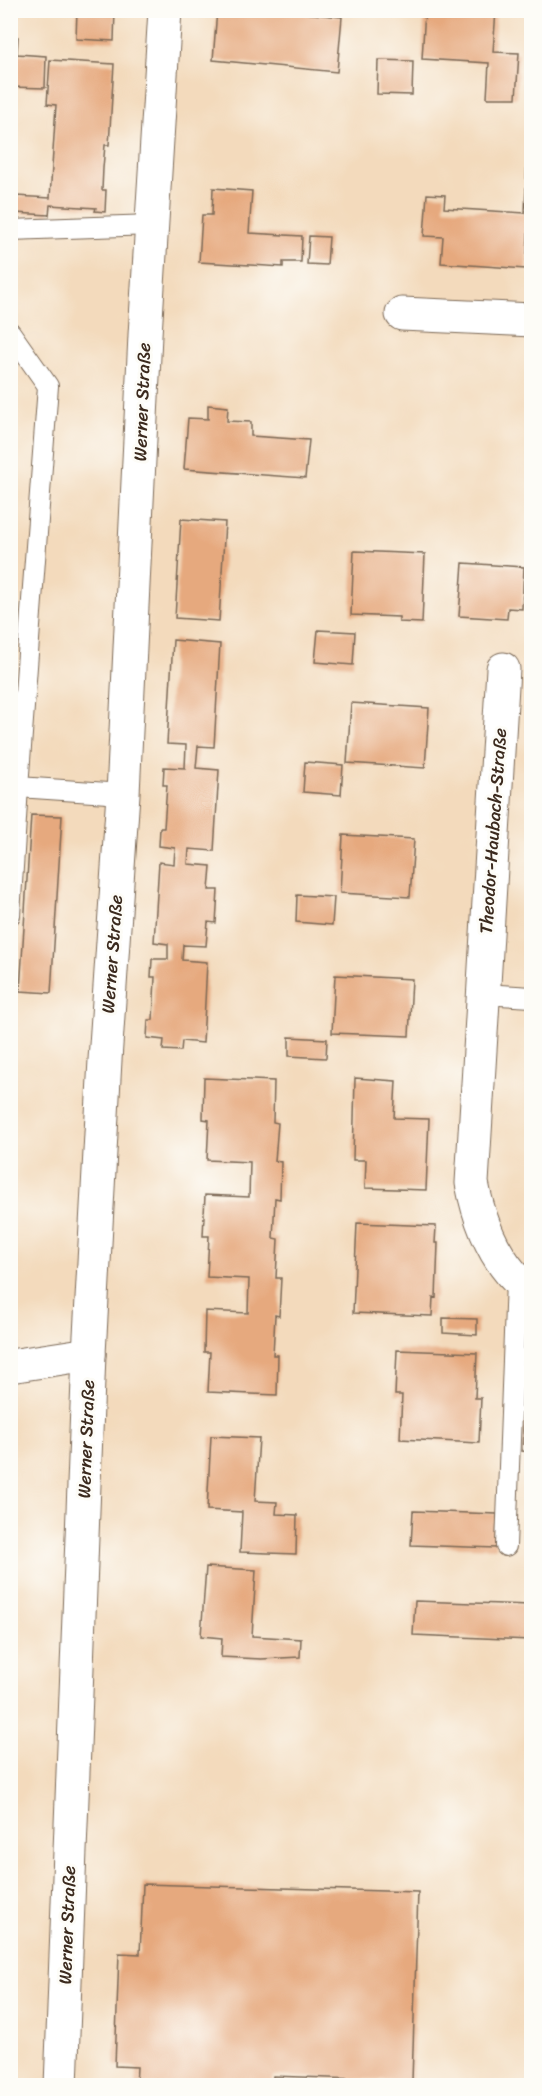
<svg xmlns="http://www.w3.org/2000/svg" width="542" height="2096" font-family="Sriracha,sans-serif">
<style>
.building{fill:#e6a97e}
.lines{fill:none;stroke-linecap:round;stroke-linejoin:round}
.lane-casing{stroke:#7b6855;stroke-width:22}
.street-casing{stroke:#7b6855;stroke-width:35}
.primary-casing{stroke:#7b6855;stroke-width:35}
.lane{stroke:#fff;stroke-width:20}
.street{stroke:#fff;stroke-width:33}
.primary{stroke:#fff;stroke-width:33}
.labels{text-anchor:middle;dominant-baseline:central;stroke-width:6;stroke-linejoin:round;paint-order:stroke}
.street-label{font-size:18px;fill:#3b2a1e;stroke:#fdfcf7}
</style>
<rect width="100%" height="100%" fill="#fdfcf7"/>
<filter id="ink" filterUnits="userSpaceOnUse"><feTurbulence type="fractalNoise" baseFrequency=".0167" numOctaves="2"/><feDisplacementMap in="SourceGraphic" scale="12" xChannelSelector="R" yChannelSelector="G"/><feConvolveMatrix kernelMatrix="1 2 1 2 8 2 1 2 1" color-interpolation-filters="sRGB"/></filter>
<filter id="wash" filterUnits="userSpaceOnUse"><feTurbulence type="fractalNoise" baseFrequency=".008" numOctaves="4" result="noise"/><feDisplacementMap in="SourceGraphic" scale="24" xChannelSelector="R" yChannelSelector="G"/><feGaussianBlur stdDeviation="1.35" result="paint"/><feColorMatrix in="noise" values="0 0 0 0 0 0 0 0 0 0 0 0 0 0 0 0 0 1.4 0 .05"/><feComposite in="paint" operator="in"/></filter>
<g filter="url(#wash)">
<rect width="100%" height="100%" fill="#f3dabc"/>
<g id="blocks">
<path class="building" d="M 77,10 L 115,10 L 114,41 L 76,39 Z
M 217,10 L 304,10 L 304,13 L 342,17 L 337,72 L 213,60 Z
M 425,10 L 496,10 L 493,52 L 519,53 L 516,98 L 487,98 L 489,63 L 422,59 Z
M 10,36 L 18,37 L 17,54 L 46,56 L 45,88 L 10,87 Z
M 50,60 L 114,64 L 109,145 L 105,145 L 103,168 L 102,190 L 106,190 L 105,212 L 95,211 L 96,208 L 50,205 L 49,215 L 15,213 L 16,196 L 50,198 L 56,105 L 47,104 Z
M 378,60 L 413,61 L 412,95 L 377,94 Z
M 527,156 L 531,156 L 531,204 L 530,204 L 526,269 L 441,263 L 443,237 L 424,236 L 427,194 L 445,195 L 444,208 L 525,213 Z
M 213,188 L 252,191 L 249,233 L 302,236 L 301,262 L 283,262 L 283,267 L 199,262 L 202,215 L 212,215 Z
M 309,236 L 329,237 L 327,265 L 307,264 Z
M 208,405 L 228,407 L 227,421 L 251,422 L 251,436 L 309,440 L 305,478 L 184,469 L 188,418 L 208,419 Z
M 181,519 L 225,522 L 219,621 L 175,618 Z
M 354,551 L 425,554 L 422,623 L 399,622 L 399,617 L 351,615 Z
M 463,563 L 524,567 L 522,609 L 508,608 L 507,619 L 459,616 Z
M 318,630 L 355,632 L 353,665 L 315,662 Z
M 173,640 L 220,644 L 214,747 L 198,746 L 196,768 L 219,770 L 214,851 L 189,849 L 188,864 L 211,866 L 209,890 L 218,890 L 216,923 L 208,922 L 206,946 L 183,945 L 182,960 L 207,962 L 203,1043 L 182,1041 L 181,1051 L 163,1050 L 164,1040 L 147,1038 L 148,1020 L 153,1020 L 155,977 L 151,977 L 152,959 L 168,959 L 168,944 L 154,942 L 159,862 L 174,864 L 175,848 L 159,846 L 160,828 L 164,828 L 167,785 L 163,785 L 164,767 L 185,768 L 186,745 L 167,744 Z
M 351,703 L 429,708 L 425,768 L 347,763 Z
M 305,762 L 343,765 L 341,795 L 303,792 Z
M 31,815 L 62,816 L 51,993 L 20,991 Z
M 343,835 L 414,839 L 410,897 L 340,893 Z
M 297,895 L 334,897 L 332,925 L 296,922 Z
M 335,975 L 412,979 L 409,1036 L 332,1033 Z
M 289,1037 L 327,1039 L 326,1058 L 289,1056 Z
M 204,1078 L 274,1081 L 273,1122 L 278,1123 L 275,1161 L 281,1162 L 280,1199 L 275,1198 L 273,1238 L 278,1239 L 276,1278 L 281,1278 L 279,1316 L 275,1315 L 273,1355 L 278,1355 L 277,1395 L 208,1392 L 210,1352 L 204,1352 L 205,1311 L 248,1313 L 249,1279 L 207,1277 L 209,1236 L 203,1236 L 205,1195 L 249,1197 L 250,1162 L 207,1160 L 209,1120 L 203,1119 Z
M 355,1078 L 396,1081 L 394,1118 L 429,1119 L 426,1190 L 365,1188 L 366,1160 L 353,1160 Z
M 357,1223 L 436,1226 L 435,1243 L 438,1243 L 436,1298 L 433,1297 L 432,1316 L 353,1313 Z
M 443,1318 L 477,1319 L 477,1335 L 443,1333 Z
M 397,1350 L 477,1353 L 475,1398 L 481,1398 L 479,1443 L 400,1439 L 402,1395 L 395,1395 Z
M 524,1412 L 531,1412 L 531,1452 L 522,1451 Z
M 211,1436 L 259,1438 L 255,1501 L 277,1502 L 276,1514 L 297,1515 L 296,1554 L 240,1552 L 242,1512 L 207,1510 Z
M 413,1511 L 497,1514 L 496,1548 L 411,1545 Z
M 206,1567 L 256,1570 L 252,1636 L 301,1639 L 300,1657 L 261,1659 L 221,1657 L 222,1638 L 201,1636 Z
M 415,1601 L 531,1605 L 531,1640 L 413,1635 Z
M 143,1884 L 418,1892 L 412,2081 L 273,2076 L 272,2085 L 136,2085 L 137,2067 L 115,2066 L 119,1953 L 140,1954 Z"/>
</g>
</g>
<g filter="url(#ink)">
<use href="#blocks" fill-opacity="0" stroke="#7b6855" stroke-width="1.5"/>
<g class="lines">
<g class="lane-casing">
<path id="lane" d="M 10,230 L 152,225
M 10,332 L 48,386 L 18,787 L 123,794
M 10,915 L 18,787
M 482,994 L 532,997
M 506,1546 L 516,1281"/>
</g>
<g class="street-casing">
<path id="street" d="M 402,314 L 532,320
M 503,669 L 472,1183 C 480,1225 496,1266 532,1293
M 10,1366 L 89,1354"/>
</g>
<g class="primary-casing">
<path id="primary" d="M 61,2086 L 89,1354 L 105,1060 L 123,794 L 145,335 L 165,10"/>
</g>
<use href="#lane" class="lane"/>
<use href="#street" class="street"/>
<use href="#primary" class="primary"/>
</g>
</g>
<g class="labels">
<g class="street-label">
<text transform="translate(142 402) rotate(-88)">Werner Straße</text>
<text transform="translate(493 831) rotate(-86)">Theodor-Haubach-Straße</text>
<text transform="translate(112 954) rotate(-86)">Werner Straße</text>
<text transform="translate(86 1439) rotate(-88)">Werner Straße</text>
<text transform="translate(67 1925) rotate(-88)">Werner Straße</text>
</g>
</g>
<rect width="542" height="2096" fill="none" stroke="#fdfcf7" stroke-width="36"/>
</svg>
